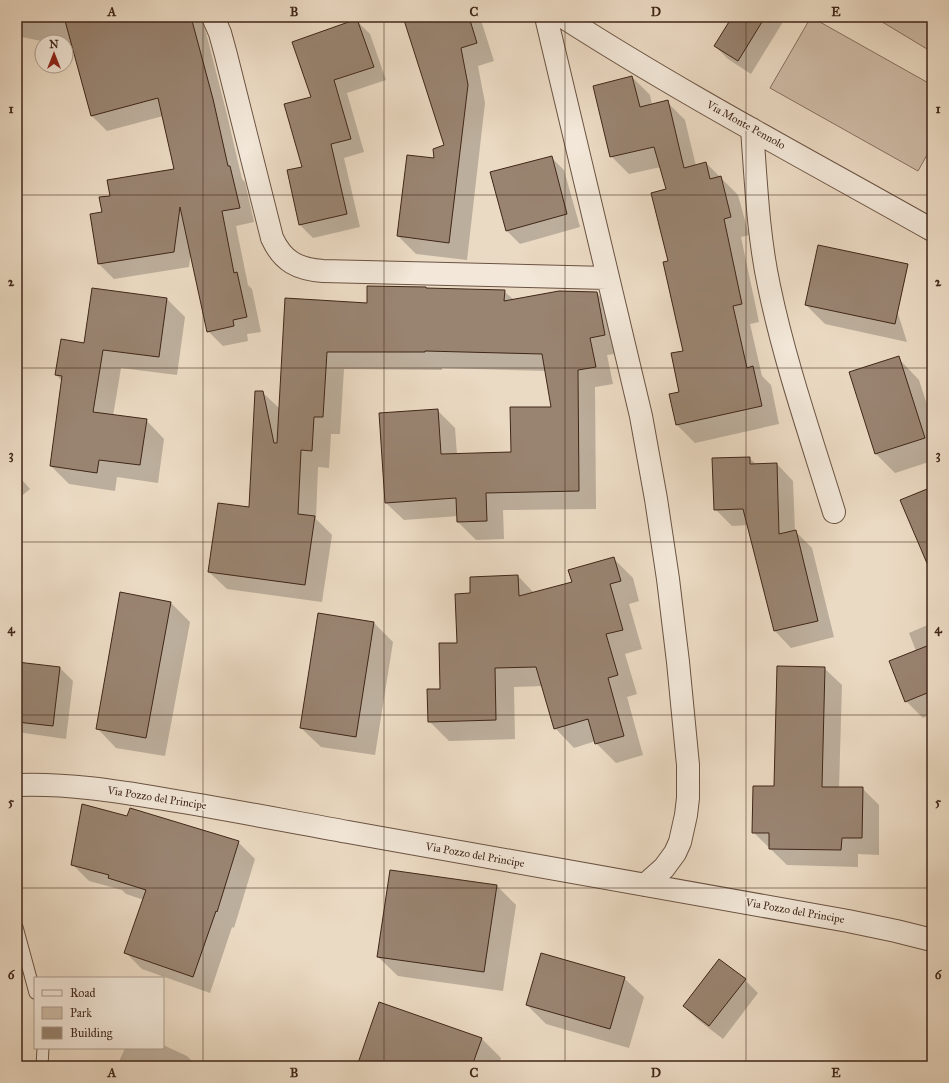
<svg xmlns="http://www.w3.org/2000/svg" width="949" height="1083" font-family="'IM FELL Great Primer',serif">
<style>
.green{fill:#cebba6;stroke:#87705f}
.shadow{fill:#0003}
.building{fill:#998471;stroke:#402618}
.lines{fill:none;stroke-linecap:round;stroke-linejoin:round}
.lane-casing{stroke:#6b5343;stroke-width:13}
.street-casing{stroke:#6b5343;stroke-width:24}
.lane{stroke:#f2e7d8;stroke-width:11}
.street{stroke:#f2e7d8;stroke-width:22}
.grid{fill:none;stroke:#402618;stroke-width:1;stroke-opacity:0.55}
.labels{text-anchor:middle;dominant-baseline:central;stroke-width:3;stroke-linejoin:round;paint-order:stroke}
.street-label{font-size:11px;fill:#402618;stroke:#f2e7d8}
.neatline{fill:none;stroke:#402618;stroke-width:1.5}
.grid-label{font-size:13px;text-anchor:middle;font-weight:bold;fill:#402618}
</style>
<rect width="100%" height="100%" fill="#ebdac3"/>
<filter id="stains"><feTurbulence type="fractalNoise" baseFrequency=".005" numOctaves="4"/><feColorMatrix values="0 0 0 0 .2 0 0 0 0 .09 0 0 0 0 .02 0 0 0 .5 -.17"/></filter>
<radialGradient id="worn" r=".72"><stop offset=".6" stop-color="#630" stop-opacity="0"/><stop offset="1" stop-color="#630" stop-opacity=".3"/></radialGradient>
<path class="green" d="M 811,17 L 932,85 L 932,146 L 918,171 L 770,88 Z
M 874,17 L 932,17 L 932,52 Z"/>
<path class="shadow" d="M 17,17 L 202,17 L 227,115 L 242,179 L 245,182 L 254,222 L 236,226 L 248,285 L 252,289 L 261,332 L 247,334 L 248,341 L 223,346 L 208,331 L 191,252 L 189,267 L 114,279 L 99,264 L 111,197 L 176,170 L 163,116 L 107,131 L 92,116 L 74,48 L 66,46 L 66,42 L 46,42 L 17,36 Z
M 404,17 L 480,17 L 494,61 L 478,66 L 485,103 L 467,260 L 416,254 L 398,236 L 435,159 L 445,146 Z
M 733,17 L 786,17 L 751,74 L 728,59 L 715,46 Z
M 357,21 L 370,34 L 386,80 L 347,93 L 364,152 L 344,158 L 360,227 L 313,238 L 300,225 L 303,168 L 312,97 Z
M 632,77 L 650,95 L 652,105 L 667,102 L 685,120 L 696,166 L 706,163 L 738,195 L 749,235 L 741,237 L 759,322 L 750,324 L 762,376 L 771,385 L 779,424 L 695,443 L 677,425 L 684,352 L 669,261 L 667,190 L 661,167 L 629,174 L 611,156 Z
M 551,157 L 564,170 L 580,227 L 520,244 L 507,231 Z
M 886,276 L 907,342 L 825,324 L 806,305 Z
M 426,289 L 504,291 L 514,300 L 597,293 L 614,311 L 622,353 L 607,355 L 613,384 L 595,387 L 596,509 L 503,510 L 504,539 L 476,540 L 458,522 L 458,516 L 404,520 L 386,503 L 437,410 L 455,428 L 457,455 L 512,453 L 553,408 L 546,371 L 442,368 L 442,370 L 344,369 L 340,434 L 331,434 L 329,468 L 318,467 L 316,519 L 332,535 L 322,602 L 227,589 L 209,572 L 250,508 L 262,392 L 280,409 L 286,299 L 368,304 Z
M 167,299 L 185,317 L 177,375 L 121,368 L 113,416 L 146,420 L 164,439 L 158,483 L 117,477 L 115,491 L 69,484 L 51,466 L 62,381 L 56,375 Z
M 900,360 L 919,380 L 932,420 L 932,461 L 895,473 L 876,454 Z
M 749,458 L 757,465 L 777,464 L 793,481 L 795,531 L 812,548 L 834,637 L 791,648 L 775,631 L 749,525 L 732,526 L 715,509 Z
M 17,474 L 30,489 L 17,500 Z
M 613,558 L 633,578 L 639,601 L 629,604 L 642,649 L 625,654 L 637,694 L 627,697 L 643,755 L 616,763 L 596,743 L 596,741 L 574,748 L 555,728 L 543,686 L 514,687 L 515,739 L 449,741 L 429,721 L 458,644 L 471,594 L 518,576 L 534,593 L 573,583 Z
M 170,602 L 190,622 L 165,756 L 116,748 L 97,728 Z
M 374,623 L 393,642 L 375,755 L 321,747 L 301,728 Z
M 932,623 L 932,714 L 923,718 L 906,701 L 916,651 L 909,633 Z
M 17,663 L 60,668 L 73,681 L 66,739 L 17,732 Z
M 824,668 L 842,685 L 839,788 L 862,788 L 879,805 L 879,855 L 858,854 L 858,867 L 787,865 L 753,832 L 775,787 Z
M 128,817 L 238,842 L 255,859 L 234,928 L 232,927 L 210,993 L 142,969 L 126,953 L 144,900 L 126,894 L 122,890 L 89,881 L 72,864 Z
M 497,886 L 516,905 L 503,991 L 398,976 L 378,957 Z
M 624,978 L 644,997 L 629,1048 L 546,1024 L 527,1005 Z
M 745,980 L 758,993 L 723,1039 L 697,1019 L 684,1006 Z
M 380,1003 L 482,1039 L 501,1058 L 498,1066 L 358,1066 Z
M 163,1045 L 187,1056 L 197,1066 L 117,1066 L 125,1048 L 163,1048 Z"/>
<path class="building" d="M 64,17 L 191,17 L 213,99 L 228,166 L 230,166 L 240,208 L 222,211 L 234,273 L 237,272 L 247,317 L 233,320 L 234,326 L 207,332 L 180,207 L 174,252 L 98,264 L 90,214 L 102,212 L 99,197 L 110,196 L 107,180 L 174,169 L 158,98 L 91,116 Z
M 403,17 L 469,17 L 477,43 L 461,48 L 468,85 L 449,243 L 397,236 L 407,155 L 434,158 L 433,149 L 444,145 Z
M 732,17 L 765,17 L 738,61 L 714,46 Z
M 357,19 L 374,67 L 334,80 L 351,139 L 331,144 L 347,214 L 299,225 L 287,170 L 302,167 L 284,104 L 311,97 L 292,42 Z
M 632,76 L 640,107 L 668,100 L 684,168 L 706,162 L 710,179 L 721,176 L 731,217 L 724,219 L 742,304 L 733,306 L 747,368 L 753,366 L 762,406 L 676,425 L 669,394 L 679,392 L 671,353 L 683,351 L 663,262 L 668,261 L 651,193 L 666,189 L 654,147 L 610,157 L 593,86 Z
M 552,156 L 567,214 L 506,231 L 490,172 Z
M 818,245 L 908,264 L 895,324 L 805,305 Z
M 367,286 L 426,287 L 426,288 L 505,290 L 504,301 L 559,291 L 597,292 L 605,335 L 590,338 L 596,367 L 578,370 L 579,491 L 486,493 L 487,521 L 457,522 L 456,498 L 385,503 L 379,413 L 438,409 L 441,454 L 511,452 L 510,407 L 551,407 L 542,354 L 425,351 L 425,352 L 327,352 L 323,417 L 314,417 L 312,451 L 301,450 L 298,514 L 315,516 L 305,585 L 208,572 L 218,503 L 249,507 L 255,391 L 263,391 L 274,443 L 277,443 L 285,298 L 367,303 Z
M 92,288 L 167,298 L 159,357 L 103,350 L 93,412 L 147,419 L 140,465 L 99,460 L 97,473 L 50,466 L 62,376 L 55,375 L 61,339 L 84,343 Z
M 899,356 L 925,438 L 875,454 L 849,372 Z
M 750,457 L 750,464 L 777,463 L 779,534 L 796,530 L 818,621 L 774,631 L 743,509 L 714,510 L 712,458 Z
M 932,487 L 932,575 L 900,500 Z
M 614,557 L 621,581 L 610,584 L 623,630 L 606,634 L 618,675 L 608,678 L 624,736 L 595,744 L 588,719 L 554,729 L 536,667 L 495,668 L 496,720 L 428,722 L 427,689 L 440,689 L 439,643 L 457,643 L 455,594 L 470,593 L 470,577 L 518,575 L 519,596 L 572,582 L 568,570 Z
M 120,592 L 171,602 L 146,738 L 96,729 Z
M 318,613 L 374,622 L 356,737 L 300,728 Z
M 932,644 L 932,691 L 905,702 L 889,661 Z
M 17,662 L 60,667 L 53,726 L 17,722 Z
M 777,666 L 825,667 L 822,787 L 863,787 L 862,838 L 842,838 L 841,850 L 769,849 L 769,833 L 752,833 L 753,786 L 774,786 Z
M 82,804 L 127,816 L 130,808 L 239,841 L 217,912 L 216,911 L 193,977 L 124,953 L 146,890 L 108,878 L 109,875 L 71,865 Z
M 390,870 L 497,885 L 484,972 L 377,957 Z
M 541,953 L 625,977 L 610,1029 L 526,1005 Z
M 719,959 L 746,979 L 709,1026 L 683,1006 Z
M 379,1002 L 482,1038 L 472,1066 L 357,1066 Z"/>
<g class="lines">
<g class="lane-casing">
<path id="lane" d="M 17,927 L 35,993
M 42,1066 L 43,1048"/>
</g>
<g class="street-casing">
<path id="street" d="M 213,17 L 220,33 L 226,55 L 272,238 C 283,262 298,269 323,271 L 607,278
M 546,17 L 641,416 L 656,499 L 668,579 L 678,662 L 688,765 L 688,798 L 686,815 L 680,842 L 675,853 L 664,868 L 645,885
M 563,17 C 683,94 808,160 932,230
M 752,129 C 756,181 758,235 769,286 C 785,363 811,437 834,512
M 17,785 C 66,783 116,791 164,799 C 226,809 287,821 348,832 C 514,863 681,892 848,921 L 896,931 L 932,940"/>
</g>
<use href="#lane" class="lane"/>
<use href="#street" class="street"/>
</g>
<path class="grid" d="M 203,17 L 203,1066M 384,17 L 384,1066M 565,17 L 565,1066M 746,17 L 746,1066M 17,195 L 932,195M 17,368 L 932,368M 17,542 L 932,542M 17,715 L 932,715M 17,888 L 932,888"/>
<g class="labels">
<g class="street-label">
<text transform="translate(746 125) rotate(29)">Via Monte Pennolo</text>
<text transform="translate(157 798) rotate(9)">Via Pozzo del Principe</text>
<text transform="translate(475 855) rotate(10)">Via Pozzo del Principe</text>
<text transform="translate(795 911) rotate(10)">Via Pozzo del Principe</text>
</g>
</g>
<rect width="949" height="1083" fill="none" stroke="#ebdac3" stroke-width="44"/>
<rect x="34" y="977" width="130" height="72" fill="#f2e7d8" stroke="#ab9a8b"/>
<rect x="42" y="990" width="20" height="6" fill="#f2e7d8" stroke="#ab9a8b"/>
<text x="70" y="997" font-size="12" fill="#402618">Road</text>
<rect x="42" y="1007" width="20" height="12" fill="#cebba6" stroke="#ab9a8b"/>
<text x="70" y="1017" font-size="12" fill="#402618">Park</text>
<rect x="42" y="1027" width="20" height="12" fill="#998471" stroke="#ab9a8b"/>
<text x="70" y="1037" font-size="12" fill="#402618">Building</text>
<g transform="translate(54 54)"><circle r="19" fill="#f2e7d8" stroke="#ab9a8b"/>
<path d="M0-3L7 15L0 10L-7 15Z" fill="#8f2418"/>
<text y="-6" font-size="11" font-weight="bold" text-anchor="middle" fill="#402618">N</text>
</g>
<rect x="22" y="22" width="905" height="1039" class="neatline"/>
<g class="grid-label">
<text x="112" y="16">A</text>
<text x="294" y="16">B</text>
<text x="474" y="16">C</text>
<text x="656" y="16">D</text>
<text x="836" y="16">E</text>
<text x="11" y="113">1</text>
<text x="938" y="113">1</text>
<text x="11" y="286">2</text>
<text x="938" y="286">2</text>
<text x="11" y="459">3</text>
<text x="938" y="459">3</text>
<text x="11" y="633">4</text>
<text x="938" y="633">4</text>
<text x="11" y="806">5</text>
<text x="938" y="806">5</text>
<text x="11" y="979">6</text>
<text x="938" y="979">6</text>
<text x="112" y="1077">A</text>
<text x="294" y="1077">B</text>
<text x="474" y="1077">C</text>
<text x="656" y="1077">D</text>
<text x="836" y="1077">E</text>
</g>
<rect width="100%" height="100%" filter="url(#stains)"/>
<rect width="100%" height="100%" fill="url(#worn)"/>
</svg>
